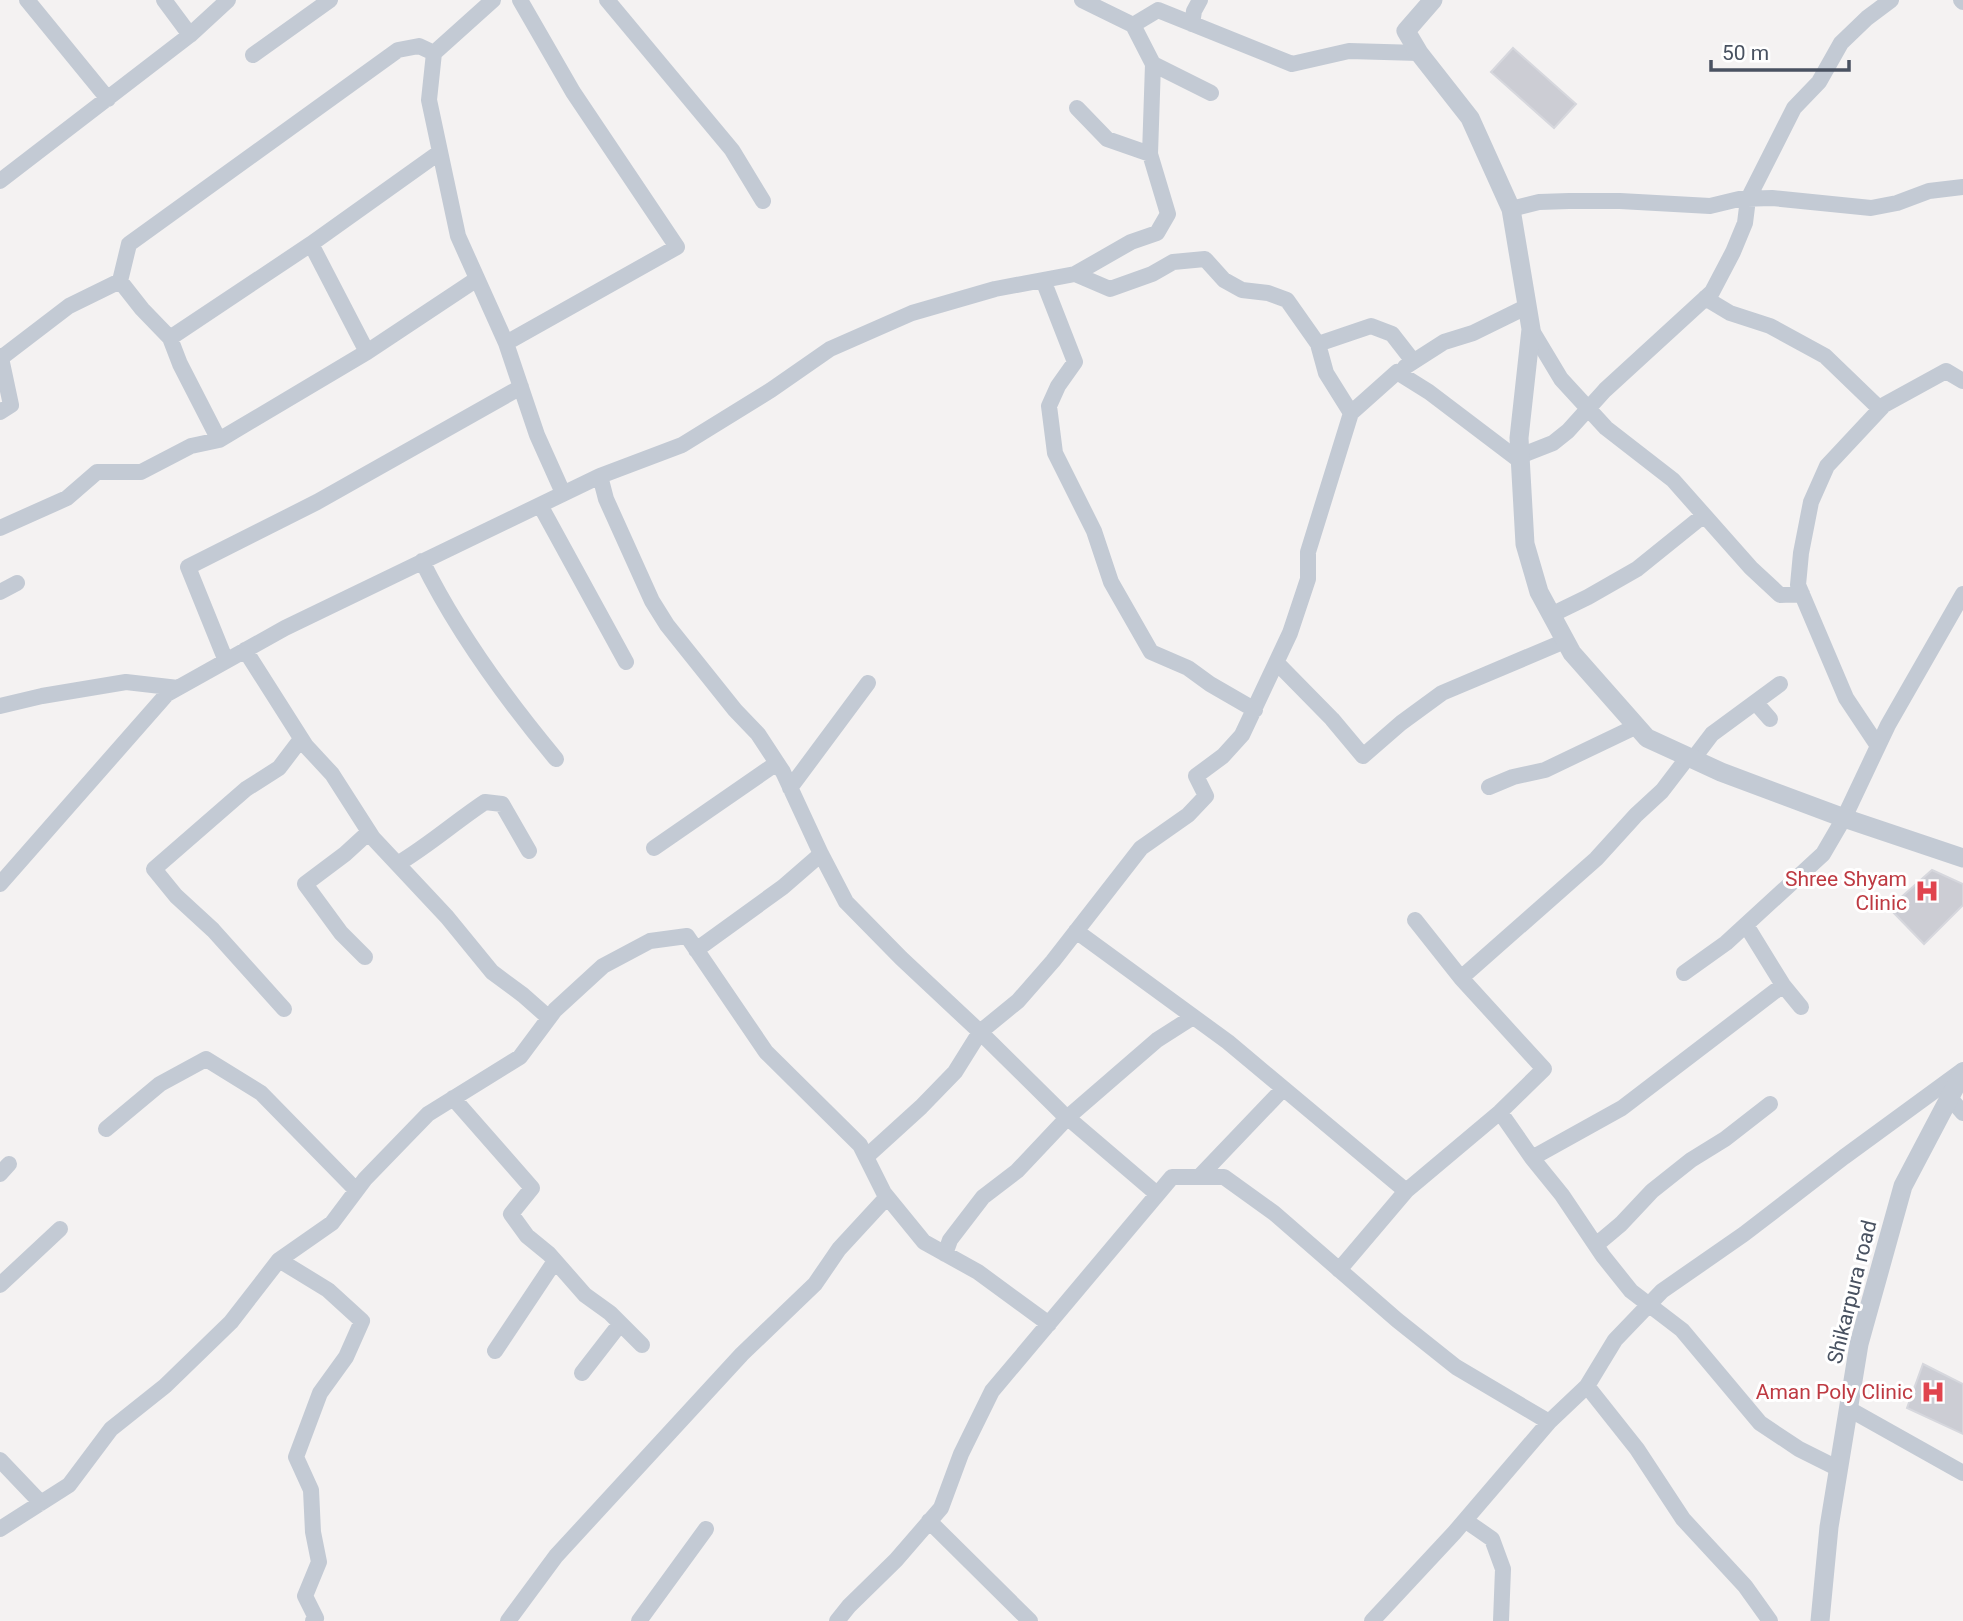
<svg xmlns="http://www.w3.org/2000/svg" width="1963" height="1621" font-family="Roboto,sans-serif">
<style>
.building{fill:#cccdd4;stroke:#d6d7dd;stroke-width:2}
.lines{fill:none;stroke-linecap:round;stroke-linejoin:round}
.minor{stroke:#c3cad4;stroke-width:16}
.tertiary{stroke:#c3cad4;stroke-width:19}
.labels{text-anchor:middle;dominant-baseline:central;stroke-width:6;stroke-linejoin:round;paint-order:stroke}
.health-label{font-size:21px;fill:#be3a42;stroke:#fff;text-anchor:end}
.street-label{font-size:21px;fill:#495261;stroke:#fff}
</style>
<rect width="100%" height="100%" fill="#f4f2f2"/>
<path class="building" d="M 1513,48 L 1576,104 L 1554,128 L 1491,72 Z
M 1932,870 L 1963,884 L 1963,905 L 1924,944 L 1889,908 Z
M 1923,1364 L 1963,1384 L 1963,1434 L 1907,1408 Z"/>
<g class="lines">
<path class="minor" d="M 27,0 L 108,99
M 164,0 L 190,35
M 493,0 L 434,53 L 429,100 L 458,236 L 506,343 L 677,247 L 573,92 L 520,0
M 607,0 L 732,150 L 763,201
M 1082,0 L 1133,25 L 1158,10 L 1292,64 L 1349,51 L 1419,53
M 1961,0 L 1963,2
M 1192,24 L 1194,11 L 1200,0
M 1133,25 L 1153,64 L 1211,93
M 253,55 L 330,0
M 1077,108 L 1107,139 L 1150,154
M 0,181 L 190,35 L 228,0
M 1511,209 L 1539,202 L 1569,201 L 1620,201 L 1710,206 L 1739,199 L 1772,198 L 1871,208 L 1897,203 L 1929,191 L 1963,187
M 311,244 L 367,352
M 1075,274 L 1110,289 L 1152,274 L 1173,262 L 1205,259 L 1224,280 L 1242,290 L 1268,293 L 1287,300 L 1318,344 L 1371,326 L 1392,334 L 1413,361
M 1043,280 L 1075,362 L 1058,386 L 1049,406 L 1055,453 L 1094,531 L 1111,582 L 1151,652 L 1188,668 L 1210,684 L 1255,710
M 120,281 L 129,244 L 398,50 L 419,46 L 434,53
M 1705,298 L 1730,313 L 1770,326 L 1825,356 L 1880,409
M 1531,329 L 1561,379 L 1606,428 L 1673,480 L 1751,568 L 1780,595 L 1802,594
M 170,338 L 311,244 L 440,152
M 506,343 L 537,435 L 563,493
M 1318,344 L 1326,373 L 1351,413
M 0,356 L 1,358 L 69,306 L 120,281 L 142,309 L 170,338 L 180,364 L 219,440
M 1405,367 L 1444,342 L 1473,333 L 1528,306
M 0,412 L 11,405 L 1,358
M 1520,456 L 1553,443 L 1568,431 L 1605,390 L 1712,292 L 1733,252 L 1745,223 L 1748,199 L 1794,108 L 1819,82 L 1841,43 L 1867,18 L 1891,0
M 600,476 L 682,445 L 771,390 L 830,349 L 912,313 L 995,289 L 1075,274 L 1131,242 L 1157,233 L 1168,214 L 1150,154 L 1153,64
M 540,505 L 626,662
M 0,528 L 67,498 L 97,472 L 141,472 L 191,446 L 219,440 L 367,352 L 477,279
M 422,561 C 457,632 506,699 556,759
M 0,592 L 17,583
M 1551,615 L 1588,597 L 1637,569 L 1704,515
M 245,650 L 306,746 L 332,774 L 373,838 L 447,917 L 492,972 L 523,995 L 549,1018
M 226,661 L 188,567 L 317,502 L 521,387
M 1277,663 L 1332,719 L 1363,756 L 1401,723 L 1442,693 L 1565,641
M 1756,703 L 1770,719
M 0,706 L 42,696 L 126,682 L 178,688
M 1878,746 L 1846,698 L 1798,585 L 1801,553 L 1811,502 L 1827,466 L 1884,405 L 1946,371 L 1963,381
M 1693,759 L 1712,734 L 1780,684
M 1489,787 L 1513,777 L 1545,770 L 1637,726
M 790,788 L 868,683
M 654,848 L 777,763
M 399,863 C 429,845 455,822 485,802 L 502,804 L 529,851
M 0,884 L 167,694 L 285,628 L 600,476 L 606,499 L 652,601 L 667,625 L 735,710 L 758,734 L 783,772 L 821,854 L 846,902 L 901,958 L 980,1032 L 1061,1112 L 1157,1194
M 1746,925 L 1783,985 L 1801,1007
M 1076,931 L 1228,1042 L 1406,1191 L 1339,1270
M 696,950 L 783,887 L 821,854
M 365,957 L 341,933 L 305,884 L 345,854 L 369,832
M 1684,973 L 1726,943 L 1823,854 L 1844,818 L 1888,725 L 1963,594
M 1461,978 L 1596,859 L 1636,815 L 1662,791 L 1688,757
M 284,1009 L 213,930 L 176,896 L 154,869 L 246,789 L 279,768 L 301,739
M 453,1098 L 532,1188 L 511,1214 L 527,1236 L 549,1254 L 585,1295 L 610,1313 L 642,1345
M 1950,1098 L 1963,1113
M 1500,1112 L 1532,1158 L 1622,1108 L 1783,985
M 106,1129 L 160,1084 L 206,1059 L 261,1093 L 356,1190
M 866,1157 L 921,1107 L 955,1072 L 980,1032 L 1018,1001 L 1053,961 L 1141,848 L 1188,815 L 1206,796 L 1196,776 L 1223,756 L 1242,735 L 1290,633 L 1308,579 L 1308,552 L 1351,413 L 1397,372 L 1429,392 L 1520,461
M 1532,1158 L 1562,1195 L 1603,1256 L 1631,1291 L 1682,1330 L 1760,1423 L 1799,1449 L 1839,1469
M 0,1174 L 9,1164
M 1199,1177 L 1283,1089
M 1406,1191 L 1500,1112 L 1544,1069 L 1461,978 L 1415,920
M 1596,1245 L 1621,1224 L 1652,1191 L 1691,1160 L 1725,1139 L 1770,1104
M 945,1254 L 950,1240 L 983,1197 L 1017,1171 L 1068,1117 L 1157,1040 L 1193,1017
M 0,1285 L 60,1229
M 495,1351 L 555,1261
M 582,1373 L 620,1324
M 1849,1409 L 1963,1473
M 0,1460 L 41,1503
M 929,1521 L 1030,1621
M 1466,1521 L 1492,1539 L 1503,1569 L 1501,1621
M 0,1529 L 69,1485 L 111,1429 L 165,1386 L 231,1322 L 279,1260
M 313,1621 L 316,1618 L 305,1596 L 319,1562 L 313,1532 L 311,1490 L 296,1457 L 320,1393 L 346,1357 L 362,1321 L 328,1290 L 279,1260 L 332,1223 L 365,1179 L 428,1114 L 520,1057 L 555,1010 L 603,966 L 650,941 L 687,936 L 766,1052 L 860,1145 L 884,1193 L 924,1242 L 978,1272 L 1049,1324
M 508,1621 L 556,1556 L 742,1354 L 815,1284 L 839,1249 L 887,1197
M 639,1621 L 706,1529
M 837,1621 L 849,1606 L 896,1560 L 941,1508 L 961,1454 L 992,1391 L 1172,1177 L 1224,1177 L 1274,1213 L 1397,1320 L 1456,1367 L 1549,1422 L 1587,1386
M 1372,1621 L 1454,1533 L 1549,1422
M 1770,1621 L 1745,1586 L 1683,1519 L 1637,1449 L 1587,1386 L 1615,1340 L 1662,1291 L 1744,1234 L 1844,1157 L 1963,1070"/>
<path class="tertiary" d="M 1433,0 L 1406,31 L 1419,53 L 1470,118 L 1511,209 L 1531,329 L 1519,438 L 1525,544 L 1539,592 L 1572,653 L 1647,738 L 1721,772 L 1844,818 L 1963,858
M 1820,1621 L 1829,1527 L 1859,1344 L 1903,1186 L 1963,1072"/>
</g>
<defs>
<g id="hospital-bare" transform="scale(1.89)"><path d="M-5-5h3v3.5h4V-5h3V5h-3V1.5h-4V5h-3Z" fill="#e0444e" stroke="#fff" stroke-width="2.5" paint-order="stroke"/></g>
</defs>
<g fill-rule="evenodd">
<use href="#hospital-bare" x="1927" y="891"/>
<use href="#hospital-bare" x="1933" y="1392"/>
</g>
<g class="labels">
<g class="health-label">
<text x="1907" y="879">Shree Shyam<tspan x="1907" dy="24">Clinic</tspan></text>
<text x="1913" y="1392">Aman Poly Clinic</text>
</g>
<g class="street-label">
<text transform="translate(1852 1292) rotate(-76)">Shikarpura road</text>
</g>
</g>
<path d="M1711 60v10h138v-10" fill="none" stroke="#495261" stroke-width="3.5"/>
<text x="1722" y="60" font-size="21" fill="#495261" stroke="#ffffff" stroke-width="5" paint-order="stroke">50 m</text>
</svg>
